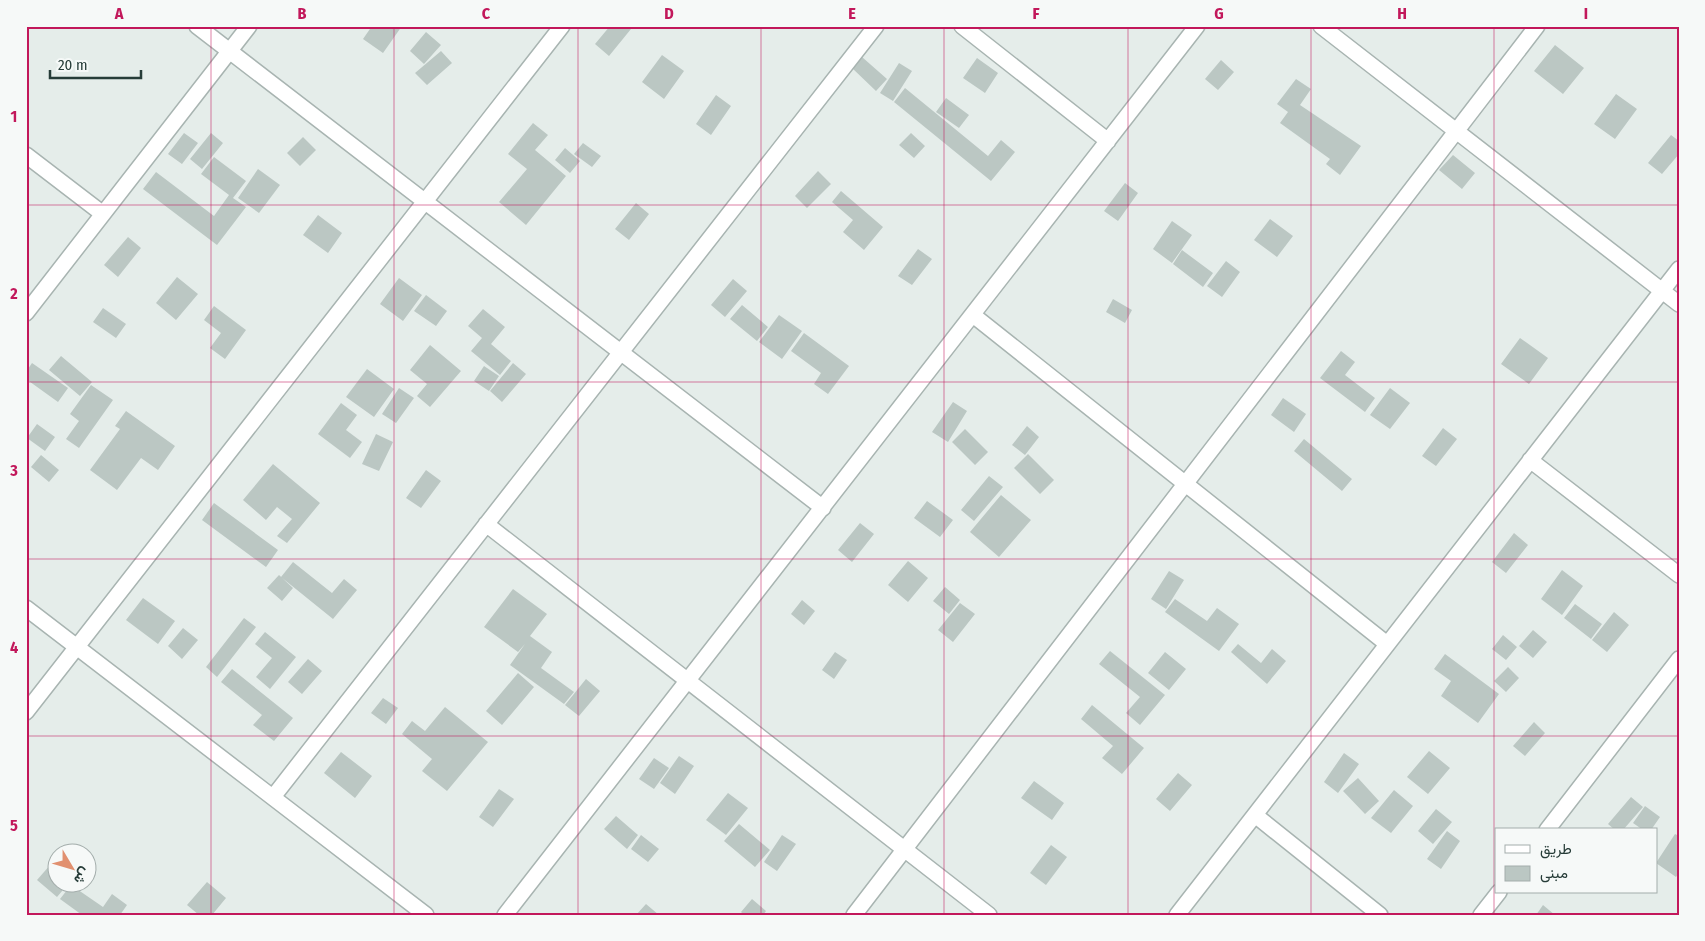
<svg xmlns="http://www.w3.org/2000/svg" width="1705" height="941" font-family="'Fira Sans Condensed',Vazirmatn,sans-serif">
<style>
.building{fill:#bbc7c3}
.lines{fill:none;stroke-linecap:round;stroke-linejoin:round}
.minor-casing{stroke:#a8b4b1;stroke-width:18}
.minor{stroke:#fff;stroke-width:15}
.grid{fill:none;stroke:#c2185b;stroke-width:1;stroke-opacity:0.55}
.neatline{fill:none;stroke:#c2185b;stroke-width:2}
.grid-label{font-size:16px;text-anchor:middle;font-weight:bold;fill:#c2185b}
</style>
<rect width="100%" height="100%" fill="#e5edea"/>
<path class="building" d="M 372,26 L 402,26 L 383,53 L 363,39 Z
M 610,26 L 627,26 L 631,29 L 609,56 L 595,44 Z
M 426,32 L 441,45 L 424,64 L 410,51 Z
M 1555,45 L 1584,68 L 1563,94 L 1534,71 Z
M 441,51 L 452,63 L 427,85 L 415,73 Z
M 662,55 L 684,71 L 664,99 L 642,82 Z
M 862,57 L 887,79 L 876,91 L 852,68 Z
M 977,58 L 998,73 L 985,93 L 963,78 Z
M 1221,60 L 1234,72 L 1218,90 L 1205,79 Z
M 899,63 L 912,71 L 893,101 L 880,93 Z
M 1296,79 L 1311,89 L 1300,105 L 1361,146 L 1340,175 L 1326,164 L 1330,159 L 1280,123 L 1288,112 L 1277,104 Z
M 905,88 L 988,156 L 1001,140 L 1015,152 L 991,181 L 894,102 Z
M 1616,94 L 1637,109 L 1615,139 L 1594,124 Z
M 716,95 L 731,106 L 711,135 L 696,124 Z
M 946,98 L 969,115 L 959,128 L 936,112 Z
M 533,123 L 548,135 L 535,150 L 566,176 L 526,225 L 499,202 L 527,169 L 508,154 Z
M 184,133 L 198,143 L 182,164 L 168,154 Z
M 211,133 L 223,143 L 202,169 L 190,159 Z
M 911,133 L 925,146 L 914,158 L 899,145 Z
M 1671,135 L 1679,141 L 1679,154 L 1662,174 L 1648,163 Z
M 303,137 L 316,150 L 300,166 L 287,153 Z
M 583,143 L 601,156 L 592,167 L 574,154 Z
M 565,148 L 580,161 L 570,173 L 555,160 Z
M 1453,155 L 1475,173 L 1462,189 L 1439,170 Z
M 214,157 L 246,181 L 233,198 L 246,207 L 217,245 L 143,189 L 156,172 L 214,216 L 229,195 L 201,174 Z
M 258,169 L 280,185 L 259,213 L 238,198 Z
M 818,171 L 831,184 L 807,208 L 795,196 Z
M 1125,183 L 1138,193 L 1118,221 L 1104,211 Z
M 841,191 L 883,227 L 864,250 L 843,232 L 853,220 L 832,202 Z
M 636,203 L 649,214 L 629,240 L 615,229 Z
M 318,215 L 342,233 L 328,253 L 303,235 Z
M 1270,219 L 1293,236 L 1277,257 L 1254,240 Z
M 1172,221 L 1192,235 L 1172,263 L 1153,249 Z
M 128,237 L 141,248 L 118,277 L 104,265 Z
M 918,249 L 932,259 L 912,285 L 898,276 Z
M 1182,250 L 1213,273 L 1203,287 L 1173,264 Z
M 1226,261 L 1240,272 L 1222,297 L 1207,286 Z
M 177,277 L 198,294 L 176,320 L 156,303 Z
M 399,278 L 422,295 L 403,321 L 380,304 Z
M 733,279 L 747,291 L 725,317 L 711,305 Z
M 426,295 L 447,311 L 436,326 L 414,311 Z
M 1113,299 L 1132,310 L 1125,323 L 1106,312 Z
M 742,305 L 768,327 L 757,341 L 730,319 Z
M 214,306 L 246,330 L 225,359 L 210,348 L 221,333 L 204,320 Z
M 103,308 L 126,324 L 116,338 L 93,322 Z
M 483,309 L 505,327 L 491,344 L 511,361 L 500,375 L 471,351 L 482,338 L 468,326 Z
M 779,315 L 802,331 L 782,359 L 759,342 Z
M 804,333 L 849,366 L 828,394 L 814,384 L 821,373 L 791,351 Z
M 1520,338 L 1548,358 L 1529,384 L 1501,364 Z
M 430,345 L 461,371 L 430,407 L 417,396 L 427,384 L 410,370 Z
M 1341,351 L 1355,362 L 1345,375 L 1375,398 L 1365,412 L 1320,378 Z
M 61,356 L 92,382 L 80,396 L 49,370 Z
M 32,363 L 68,388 L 58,402 L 26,379 L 26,372 Z
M 513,363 L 526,374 L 502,402 L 490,391 Z
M 484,366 L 499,376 L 489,391 L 474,381 Z
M 367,369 L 394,389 L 374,417 L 346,397 Z
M 91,385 L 113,400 L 79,448 L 66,439 L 79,421 L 70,414 Z
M 399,388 L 414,398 L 396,423 L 382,414 Z
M 1390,388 L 1410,403 L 1390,429 L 1370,415 Z
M 1283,398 L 1306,414 L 1294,432 L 1271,415 Z
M 953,402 L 967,411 L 948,442 L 932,432 Z
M 341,403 L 357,415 L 346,430 L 362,442 L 350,458 L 318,434 Z
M 126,411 L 175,446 L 158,470 L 141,458 L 117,490 L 90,470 L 120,429 L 115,426 Z
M 37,424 L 55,437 L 45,451 L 27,438 Z
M 1027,426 L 1039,437 L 1025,455 L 1012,445 Z
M 1443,428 L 1457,439 L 1436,466 L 1422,456 Z
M 965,429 L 988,452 L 975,465 L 952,442 Z
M 376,434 L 393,442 L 379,471 L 362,464 Z
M 1304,439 L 1352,479 L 1342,491 L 1294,451 Z
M 1028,454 L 1054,480 L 1040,494 L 1014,468 Z
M 41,455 L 59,470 L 49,482 L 31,467 Z
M 273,464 L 320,503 L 287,543 L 277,536 L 292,519 L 277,507 L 266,520 L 243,500 Z
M 426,470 L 441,481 L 421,508 L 406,498 Z
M 989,476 L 1003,487 L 974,521 L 961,510 Z
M 1001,495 L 1031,520 L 999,557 L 970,532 Z
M 927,501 L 953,520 L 940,537 L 914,518 Z
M 214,503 L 278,550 L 266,567 L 202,520 Z
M 860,523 L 874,534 L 852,562 L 838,550 Z
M 1514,533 L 1528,545 L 1506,573 L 1492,562 Z
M 908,561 L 928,578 L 908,602 L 888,585 Z
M 293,562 L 332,593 L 344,579 L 357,590 L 333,619 L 281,577 Z
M 1562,570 L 1583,586 L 1562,615 L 1541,599 Z
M 1169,571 L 1184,580 L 1166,609 L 1151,599 Z
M 279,575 L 293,588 L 282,601 L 267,588 Z
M 945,587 L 960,600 L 949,614 L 933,601 Z
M 513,589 L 547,614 L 530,636 L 552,652 L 541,668 L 574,692 L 564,704 L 510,665 L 525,644 L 518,652 L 484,627 Z
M 143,598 L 175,621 L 158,644 L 126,620 Z
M 1175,599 L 1207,621 L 1217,608 L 1239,624 L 1219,651 L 1165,612 Z
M 802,600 L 815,611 L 804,625 L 791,614 Z
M 960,603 L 975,614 L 953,642 L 938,630 Z
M 1575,604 L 1602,624 L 1591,639 L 1564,618 Z
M 1614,612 L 1629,625 L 1607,652 L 1592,640 Z
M 244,618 L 256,627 L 217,677 L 206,667 Z
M 183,628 L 198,640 L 182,659 L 168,646 Z
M 1533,630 L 1547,642 L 1533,658 L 1519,646 Z
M 265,632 L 296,657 L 270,689 L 256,677 L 272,658 L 255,644 Z
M 1503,635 L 1517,647 L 1506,660 L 1492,649 Z
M 1238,644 L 1261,663 L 1272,649 L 1286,661 L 1267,684 L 1231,652 Z
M 1110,651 L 1165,695 L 1140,725 L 1126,713 L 1140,697 L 1099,664 Z
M 835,652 L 847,660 L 834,679 L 822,670 Z
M 1165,652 L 1186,669 L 1169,690 L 1148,673 Z
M 1445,654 L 1499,694 L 1478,723 L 1441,696 L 1451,681 L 1434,669 Z
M 308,659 L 322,671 L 302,694 L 288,682 Z
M 1508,667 L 1519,678 L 1506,692 L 1494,681 Z
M 232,669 L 293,718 L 274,741 L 253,725 L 262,715 L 221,682 Z
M 518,673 L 534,687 L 502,725 L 486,711 Z
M 586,679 L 600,691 L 579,716 L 565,705 Z
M 383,698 L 398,708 L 386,724 L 371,713 Z
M 1092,705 L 1144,748 L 1122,774 L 1102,758 L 1113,746 L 1081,719 Z
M 445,707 L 488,742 L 447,791 L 422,771 L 432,759 L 402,734 L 412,721 L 425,731 Z
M 1534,722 L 1545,733 L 1525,756 L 1513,746 Z
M 1429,751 L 1450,768 L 1428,794 L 1407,777 Z
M 341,752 L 372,776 L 355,798 L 324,773 Z
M 1344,753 L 1359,764 L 1338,793 L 1324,782 Z
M 679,756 L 694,766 L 675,794 L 660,783 Z
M 654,758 L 669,768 L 654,789 L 639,779 Z
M 1178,773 L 1192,785 L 1170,811 L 1156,799 Z
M 1358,778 L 1379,801 L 1365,814 L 1343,791 Z
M 1034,781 L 1064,803 L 1052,820 L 1021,798 Z
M 499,789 L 514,799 L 493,827 L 479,817 Z
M 1394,790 L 1413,806 L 1391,833 L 1371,818 Z
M 728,793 L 748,808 L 726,835 L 706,820 Z
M 1631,797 L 1643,807 L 1623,830 L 1615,830 L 1608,824 Z
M 1645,806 L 1660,817 L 1651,830 L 1643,830 L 1633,823 Z
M 1436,809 L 1452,822 L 1433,844 L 1418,831 Z
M 616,816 L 638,835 L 627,849 L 604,829 Z
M 739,824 L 770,850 L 755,867 L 724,841 Z
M 1447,831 L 1460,841 L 1441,869 L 1427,859 Z
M 1675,834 L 1679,836 L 1679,873 L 1676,877 L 1656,863 Z
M 641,835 L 659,849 L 648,862 L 631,849 Z
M 782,835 L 796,844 L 777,871 L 764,862 Z
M 1051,845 L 1067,857 L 1046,885 L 1030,873 Z
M 58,856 L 58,884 L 68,884 L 57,897 L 37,880 Z
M 207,882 L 226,898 L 212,915 L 199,915 L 187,905 Z
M 71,885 L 103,907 L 112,894 L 127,905 L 120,915 L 82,915 L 60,899 Z
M 752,899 L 766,911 L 763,915 L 744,915 L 741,912 Z
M 646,904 L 659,915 L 636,915 Z
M 1543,905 L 1555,915 L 1536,915 Z"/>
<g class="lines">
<g class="minor-casing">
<path id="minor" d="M 197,26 L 823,508
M 962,26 L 1108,141
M 1321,26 L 1679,304
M 26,155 L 103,214
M 26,313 L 249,26
M 973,315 L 1387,644
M 1530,460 L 1679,575
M 486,524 L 989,915
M 26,608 L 426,915
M 26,712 L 562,26
M 273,797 L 876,26
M 1255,815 L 1380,915
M 1547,830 L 1679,659
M 505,915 L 1197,26
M 854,915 L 1537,26
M 1177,915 L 1679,269
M 1481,915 L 1499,892"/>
</g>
<use href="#minor" class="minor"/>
</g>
<path class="grid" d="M 211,26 L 211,915M 394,26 L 394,915M 578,26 L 578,915M 761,26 L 761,915M 944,26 L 944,915M 1128,26 L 1128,915M 1311,26 L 1311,915M 1494,26 L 1494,915M 26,205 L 1679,205M 26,382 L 1679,382M 26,559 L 1679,559M 26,736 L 1679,736"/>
<rect width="1705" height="941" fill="none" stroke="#f6f9f8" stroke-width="55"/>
<rect x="1495" y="828" width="162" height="65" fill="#f6f9f8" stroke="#a3adab"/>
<rect x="1505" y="845" width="25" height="8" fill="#ffffff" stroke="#a3adab"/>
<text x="1540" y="854" font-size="15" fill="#263c38">طريق</text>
<rect x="1505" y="866" width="25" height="15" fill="#bbc7c3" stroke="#a3adab"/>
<text x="1540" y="878" font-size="15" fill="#263c38">مبنى</text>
<g transform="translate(72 868) rotate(128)"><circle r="24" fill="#f6f9f8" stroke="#a3adab"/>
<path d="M0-4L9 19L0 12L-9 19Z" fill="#e1906f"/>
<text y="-8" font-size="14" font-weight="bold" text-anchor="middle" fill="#263c38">ش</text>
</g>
<path d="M50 70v8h91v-8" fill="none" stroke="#263c38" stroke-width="2.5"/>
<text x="58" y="70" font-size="15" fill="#263c38" stroke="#f6f9f8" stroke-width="4" paint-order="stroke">20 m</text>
<rect x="28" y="28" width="1650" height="886" class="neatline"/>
<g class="grid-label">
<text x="119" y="19">A</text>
<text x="302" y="19">B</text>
<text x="486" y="19">C</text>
<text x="669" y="19">D</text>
<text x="852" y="19">E</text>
<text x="1036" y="19">F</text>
<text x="1219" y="19">G</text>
<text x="1402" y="19">H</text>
<text x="1586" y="19">I</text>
<text x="14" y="122">1</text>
<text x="14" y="299">2</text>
<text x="14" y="476">3</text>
<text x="14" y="653">4</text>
<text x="14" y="831">5</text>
</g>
</svg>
